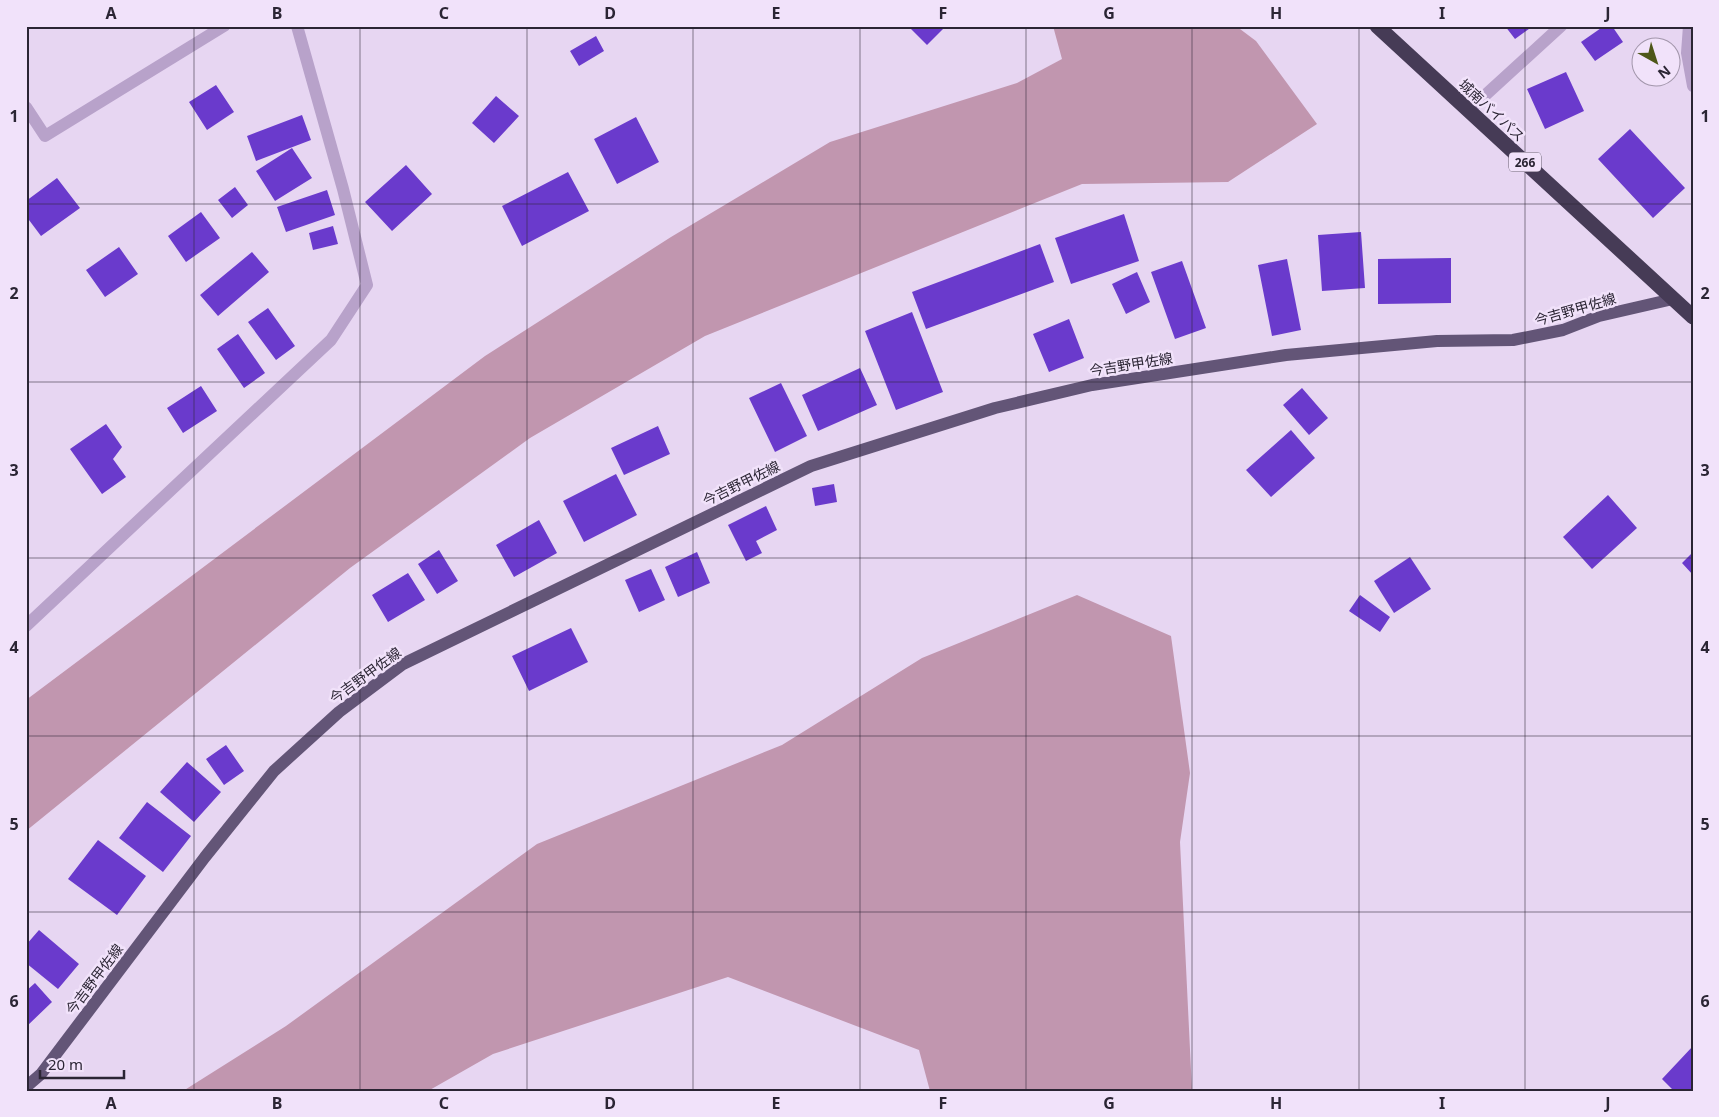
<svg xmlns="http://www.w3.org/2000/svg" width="1719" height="1117" font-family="'Noto Sans','Noto Sans JP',sans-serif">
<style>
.green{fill:#c196af}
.building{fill:#6a3acc}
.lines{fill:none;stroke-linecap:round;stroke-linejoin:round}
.minor{stroke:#b8a2ca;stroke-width:12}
.major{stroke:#635577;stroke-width:12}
.highway{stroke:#463b56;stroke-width:15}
.grid{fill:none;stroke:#2b2534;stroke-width:1;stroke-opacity:0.55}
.labels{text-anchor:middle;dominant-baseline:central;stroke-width:5;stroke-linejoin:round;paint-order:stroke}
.shield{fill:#f1e2fa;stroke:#665e6f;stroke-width:1}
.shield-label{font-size:12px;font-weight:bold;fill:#2b2534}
.street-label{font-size:14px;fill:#2b2534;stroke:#f1e2fa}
.neatline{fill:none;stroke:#2b2534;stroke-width:2}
.grid-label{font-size:16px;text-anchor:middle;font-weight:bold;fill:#2b2534}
</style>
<rect width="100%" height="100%" fill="#e7d6f2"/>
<path class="green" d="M 1053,26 L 1236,26 L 1256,41 L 1317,124 L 1228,182 L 1082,184 L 705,336 L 530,438 L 350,568 L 26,831 L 26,700 L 485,356 L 671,237 L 830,142 L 1017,83 L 1062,59 Z
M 1077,595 L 1171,636 L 1190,773 L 1180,842 L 1192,1091 L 930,1091 L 919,1050 L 728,977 L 493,1054 L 428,1091 L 183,1091 L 286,1026 L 537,844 L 782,745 L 922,658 Z"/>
<path class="building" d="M 908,26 L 946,26 L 927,45 Z
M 1505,26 L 1533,26 L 1515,39 Z
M 1604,26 L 1612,26 L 1623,42 L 1595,61 L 1581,42 Z
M 596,36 L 604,51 L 579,66 L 570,51 Z
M 1566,72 L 1584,111 L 1545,129 L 1527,89 Z
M 216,85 L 234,112 L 207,130 L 189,102 Z
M 496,96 L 519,116 L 494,143 L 472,123 Z
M 302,115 L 311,140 L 256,161 L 247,136 Z
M 636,117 L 659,162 L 617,184 L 594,139 Z
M 1630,129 L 1685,188 L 1653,218 L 1598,159 Z
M 292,148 L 312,178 L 275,201 L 256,171 Z
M 406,165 L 432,194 L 392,231 L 365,202 Z
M 568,172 L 589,211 L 522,246 L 502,206 Z
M 57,178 L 80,208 L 41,236 L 26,216 L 26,201 Z
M 235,187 L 248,205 L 232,218 L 218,200 Z
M 327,190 L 335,215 L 286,232 L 277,207 Z
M 201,212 L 220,238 L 186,262 L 168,236 Z
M 1124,214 L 1139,261 L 1071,284 L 1055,238 Z
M 333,226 L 338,244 L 313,250 L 309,233 Z
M 1361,232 L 1365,288 L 1322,291 L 1318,235 Z
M 1040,244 L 1054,282 L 926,329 L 912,292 Z
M 119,247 L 138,274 L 105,297 L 86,270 Z
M 252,252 L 269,272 L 218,316 L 200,295 Z
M 1451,258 L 1451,303 L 1378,304 L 1378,259 Z
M 1287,259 L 1301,330 L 1272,336 L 1258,265 Z
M 1182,261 L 1206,328 L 1175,339 L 1151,272 Z
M 1137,272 L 1150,302 L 1126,314 L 1112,284 Z
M 268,308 L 295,346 L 276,360 L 248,322 Z
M 912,312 L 943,392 L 896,410 L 865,331 Z
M 1069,319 L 1084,358 L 1049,372 L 1033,334 Z
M 238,334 L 265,373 L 244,388 L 217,349 Z
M 860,368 L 877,405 L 818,431 L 802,395 Z
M 781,383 L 807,436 L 775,452 L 749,398 Z
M 201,386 L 217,411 L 183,433 L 167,408 Z
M 1302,388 L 1328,418 L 1309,435 L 1283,405 Z
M 106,424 L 122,447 L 113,459 L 126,477 L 102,494 L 70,449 Z
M 658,426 L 670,454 L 624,475 L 611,448 Z
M 1291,430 L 1315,458 L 1271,497 L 1246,470 Z
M 616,474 L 637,515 L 584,542 L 563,501 Z
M 834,484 L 837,502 L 815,506 L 812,488 Z
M 1608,495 L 1637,528 L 1592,569 L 1563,537 Z
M 766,506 L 777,530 L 756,541 L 762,553 L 746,561 L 728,525 Z
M 539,520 L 557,553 L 514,577 L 496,545 Z
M 439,550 L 458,581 L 437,594 L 418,564 Z
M 697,552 L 710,583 L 678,597 L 665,567 Z
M 1693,552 L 1693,575 L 1682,563 Z
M 1410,557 L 1431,589 L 1394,613 L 1374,581 Z
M 651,569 L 665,600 L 639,612 L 625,580 Z
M 408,573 L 425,600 L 388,622 L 372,595 Z
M 1360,595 L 1390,617 L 1380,632 L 1349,611 Z
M 571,628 L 588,662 L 529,691 L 512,656 Z
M 226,745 L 244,771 L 224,785 L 206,759 Z
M 187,762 L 221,792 L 194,822 L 160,792 Z
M 147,802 L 191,836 L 163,872 L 119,838 Z
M 98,840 L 146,876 L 117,915 L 68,879 Z
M 39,930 L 79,964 L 58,989 L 26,963 L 26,945 Z
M 35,983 L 52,1002 L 26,1027 L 26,991 Z
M 1693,1046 L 1693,1091 L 1674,1091 L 1662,1079 Z"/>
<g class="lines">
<path class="minor" d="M 1689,26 L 1687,53 L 1693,86
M 26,107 L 45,136 L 224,26
M 1469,110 L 1561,26
M 26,626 L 331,340 L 367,285 L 343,189 L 297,26"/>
<path class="major" d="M 26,1087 L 41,1074 L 205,857 L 274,771 L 339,712 L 403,664 L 811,466 L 995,408 L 1092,385 L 1286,355 L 1437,341 L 1513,340 L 1563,330 L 1599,316 L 1673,299"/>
<path class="highway" d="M 1377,26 L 1693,317"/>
</g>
<path class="grid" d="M 194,26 L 194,1091M 360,26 L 360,1091M 527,26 L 527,1091M 693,26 L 693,1091M 860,26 L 860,1091M 1026,26 L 1026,1091M 1192,26 L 1192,1091M 1359,26 L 1359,1091M 1525,26 L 1525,1091M 26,204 L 1693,204M 26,382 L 1693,382M 26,558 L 1693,558M 26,736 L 1693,736M 26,912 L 1693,912"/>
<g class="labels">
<rect class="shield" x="1509" y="152.5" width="32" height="19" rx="4"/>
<g class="shield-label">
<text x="1525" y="162">266</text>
</g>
<g class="street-label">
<text transform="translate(1492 110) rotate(43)">城南バイパス</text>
<text transform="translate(1575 309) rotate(-16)">今吉野甲佐線</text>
<text transform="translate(1131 364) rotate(-9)">今吉野甲佐線</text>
<text transform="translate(741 483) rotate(-26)">今吉野甲佐線</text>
<text transform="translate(365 675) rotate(-36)">今吉野甲佐線</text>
<text transform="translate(94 979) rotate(-53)">今吉野甲佐線</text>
</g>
</g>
<rect width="1719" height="1117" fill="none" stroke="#f1e2fa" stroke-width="55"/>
<g transform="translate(1656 62) rotate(141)"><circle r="24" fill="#f1e2fa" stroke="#a296ab"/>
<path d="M0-4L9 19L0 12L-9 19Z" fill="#4e5719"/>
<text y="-8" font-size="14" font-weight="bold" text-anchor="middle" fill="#2b2534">N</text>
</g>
<path d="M40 1070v8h84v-8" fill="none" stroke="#2b2534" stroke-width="2.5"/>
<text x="48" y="1070" font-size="15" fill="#2b2534" stroke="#f1e2fa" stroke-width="4" paint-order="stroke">20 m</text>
<rect x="28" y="28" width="1664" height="1062" class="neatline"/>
<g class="grid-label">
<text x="111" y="19">A</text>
<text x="277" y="19">B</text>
<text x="444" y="19">C</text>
<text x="610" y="19">D</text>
<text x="776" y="19">E</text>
<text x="943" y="19">F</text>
<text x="1109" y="19">G</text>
<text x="1276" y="19">H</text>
<text x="1442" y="19">I</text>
<text x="1608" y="19">J</text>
<text x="14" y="122">1</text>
<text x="1705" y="122">1</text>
<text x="14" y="299">2</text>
<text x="1705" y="299">2</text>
<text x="14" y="476">3</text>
<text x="1705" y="476">3</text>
<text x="14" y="653">4</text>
<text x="1705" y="653">4</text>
<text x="14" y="830">5</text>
<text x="1705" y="830">5</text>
<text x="14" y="1007">6</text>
<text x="1705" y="1007">6</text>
<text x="111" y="1109">A</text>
<text x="277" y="1109">B</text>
<text x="444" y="1109">C</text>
<text x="610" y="1109">D</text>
<text x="776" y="1109">E</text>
<text x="943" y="1109">F</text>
<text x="1109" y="1109">G</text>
<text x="1276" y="1109">H</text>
<text x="1442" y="1109">I</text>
<text x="1608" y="1109">J</text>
</g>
</svg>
